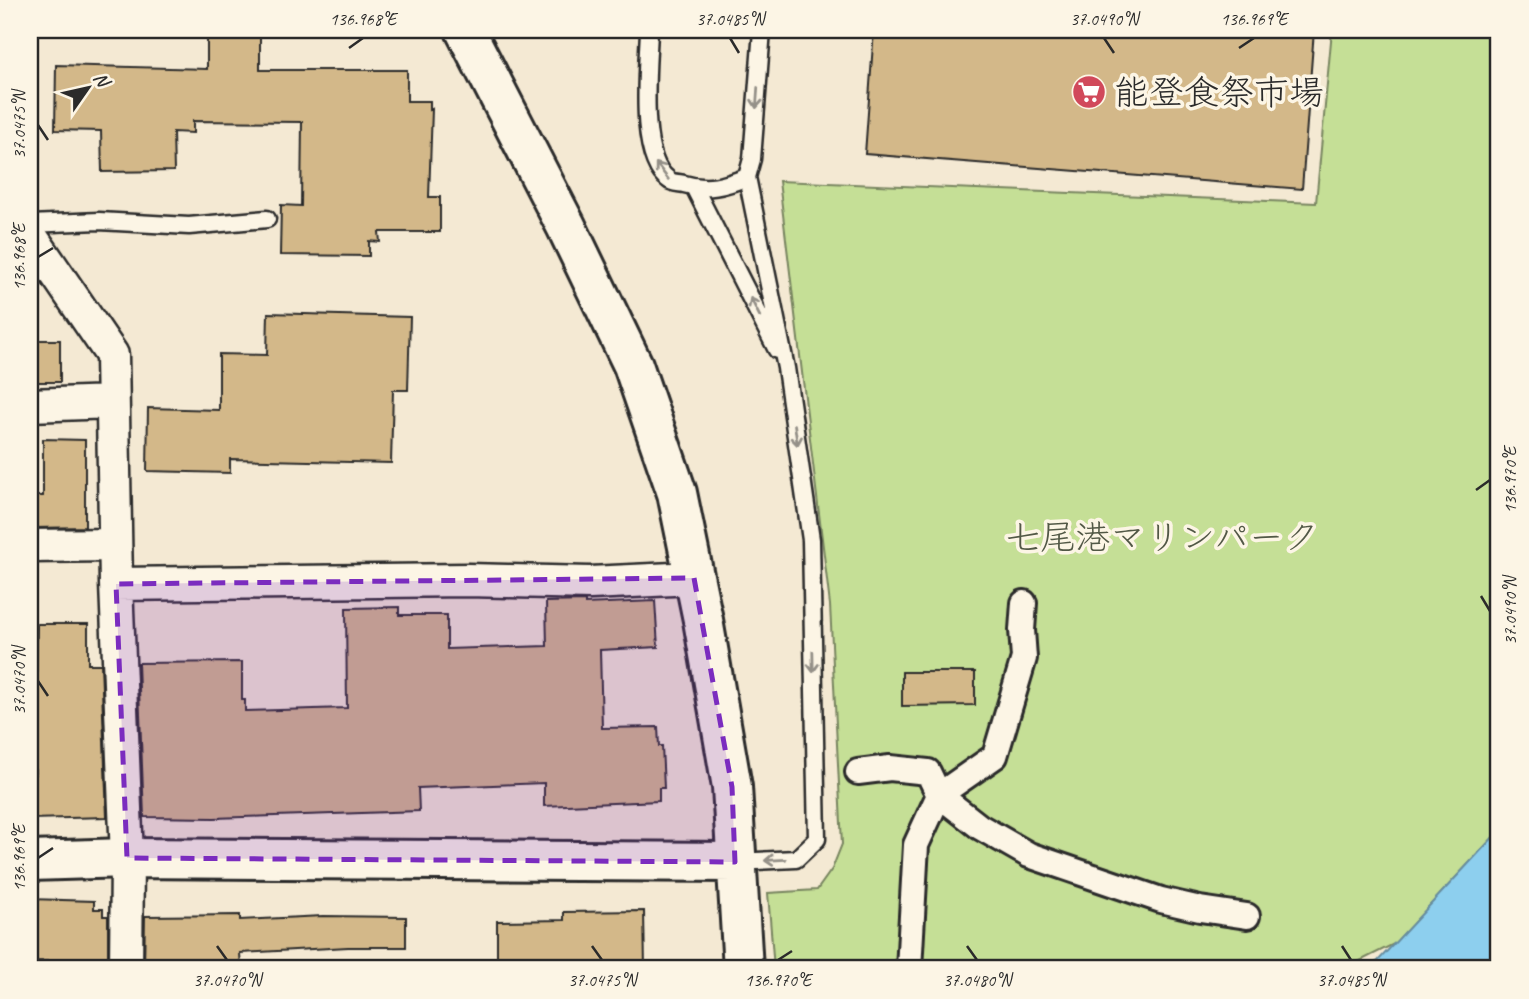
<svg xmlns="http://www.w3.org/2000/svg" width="1529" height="999" font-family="Caveat,'Klee One',sans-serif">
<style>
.green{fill:#c5df96;stroke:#788560;stroke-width:2}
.water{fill:#8dcfee;stroke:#668da0;stroke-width:2}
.building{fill:#d3b889;stroke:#2b2b2b;stroke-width:2}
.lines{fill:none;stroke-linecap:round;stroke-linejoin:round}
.service-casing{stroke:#2b2b2b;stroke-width:21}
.pedestrian-casing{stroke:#2b2b2b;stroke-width:30}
.minor-casing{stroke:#2b2b2b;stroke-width:37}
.tertiary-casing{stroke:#2b2b2b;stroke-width:44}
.service{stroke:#fcf5e5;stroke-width:16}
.pedestrian{stroke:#fcf5e5;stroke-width:24}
.minor{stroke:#fcf5e5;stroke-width:32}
.tertiary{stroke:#fcf5e5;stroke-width:38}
.oneway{stroke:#949088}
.marked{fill:#7b2cbf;fill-opacity:0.2;stroke:#7b2cbf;stroke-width:5;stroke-dasharray:14 9;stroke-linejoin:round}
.ticks{fill:none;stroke:#2b2b2b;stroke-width:2.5}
.labels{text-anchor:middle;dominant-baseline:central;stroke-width:7;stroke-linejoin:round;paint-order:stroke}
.poi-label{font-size:35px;fill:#2b2b2b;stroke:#fcf5e5;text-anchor:start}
.park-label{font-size:35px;fill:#525846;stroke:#fcf5e5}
.neatline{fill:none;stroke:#2b2b2b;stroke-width:2.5}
.ticks-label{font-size:18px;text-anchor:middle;fill:#2b2b2b}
</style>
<rect width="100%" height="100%" fill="#f4e9d3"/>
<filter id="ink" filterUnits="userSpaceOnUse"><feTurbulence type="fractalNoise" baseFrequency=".0143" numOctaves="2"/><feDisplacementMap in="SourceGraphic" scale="14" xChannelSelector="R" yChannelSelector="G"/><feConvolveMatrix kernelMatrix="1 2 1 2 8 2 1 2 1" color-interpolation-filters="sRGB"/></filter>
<g filter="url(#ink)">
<path class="green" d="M 1332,30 L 1499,30 L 1499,831 L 1394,944 L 1344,969 L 774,969 L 768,893 L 817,890 L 832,869 L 842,844 L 830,605 L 779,181 L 1316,203 Z"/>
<path class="water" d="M 1499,831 L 1499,969 L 1364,969 L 1378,961 Z"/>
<path class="building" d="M 207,30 L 260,30 L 260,70 L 407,70 L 407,101 L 430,101 L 430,110 L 432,109 L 429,197 L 440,197 L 440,232 L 379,232 L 380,242 L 369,241 L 369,256 L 280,255 L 281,205 L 301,206 L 302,122 L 193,121 L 193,133 L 173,132 L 174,171 L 102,172 L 101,131 L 55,130 L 56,65 L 207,69 Z
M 874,30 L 1314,30 L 1302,189 L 865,154 Z
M 268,313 L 410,317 L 408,390 L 393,390 L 391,463 L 230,459 L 230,473 L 147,471 L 148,408 L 219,410 L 219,354 L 267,355 Z
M 30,340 L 60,340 L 60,382 L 30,382 Z
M 43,439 L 85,440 L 85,527 L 35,528 L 35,496 L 43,496 Z
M 585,601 L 585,604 L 655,601 L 658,647 L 600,650 L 602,728 L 658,727 L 659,746 L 662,746 L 664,788 L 659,788 L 659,801 L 544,806 L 544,783 L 418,788 L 419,811 L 214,818 L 144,817 L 138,663 L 242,662 L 242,700 L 245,700 L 245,711 L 347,708 L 346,608 L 399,607 L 399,615 L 447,615 L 447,649 L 547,646 L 546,602 Z
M 37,624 L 88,624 L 88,664 L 101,664 L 107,817 L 30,819 L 30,786 L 35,786 L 33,690 L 36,690 Z
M 902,672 L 975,672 L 975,705 L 902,706 Z
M 30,899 L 94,901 L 94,909 L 103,909 L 103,916 L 108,916 L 108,962 L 30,961 Z
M 644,911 L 645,969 L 497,969 L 497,921 L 564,920 L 564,912 Z
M 240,915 L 240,920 L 323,916 L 406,917 L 406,947 L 348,947 L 240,953 L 241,969 L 144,969 L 145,916 Z"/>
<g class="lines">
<g class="service-casing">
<path id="service" d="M 649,30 C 648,65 637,159 669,180 C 672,183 680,183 684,184 C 707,191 725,186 747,177
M 694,187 L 777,350
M 30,224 L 99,221 L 189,226 L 267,219
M 735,862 L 796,859 L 817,839 L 811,540 L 786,368 L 747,177 L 752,159 L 762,30"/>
</g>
<g class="pedestrian-casing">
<path id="pedestrian" d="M 858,772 L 890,768 L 928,772 L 939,795 L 980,827 L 1029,855 L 1161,900 L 1200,909 L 1247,916
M 909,969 L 916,845 L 939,795 L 995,756 L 1024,658 L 1022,630 L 1024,603"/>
</g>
<g class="minor-casing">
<path id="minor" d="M 30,235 L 112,355 L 116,584 L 127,858 L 126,969
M 30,405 L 112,402
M 30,546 L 115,545
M 116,584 L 468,580 L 590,583 L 694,578"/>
</g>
<g class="tertiary-casing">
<path id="tertiary" d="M 465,30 L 566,226 L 633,365 L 677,493 L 703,620 L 732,787 L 743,969
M 30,861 L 127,858 L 735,862"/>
</g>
<use href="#service" class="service"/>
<use href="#pedestrian" class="pedestrian"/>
<use href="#minor" class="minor"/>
<use href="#tertiary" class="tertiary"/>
</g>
<defs><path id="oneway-shaft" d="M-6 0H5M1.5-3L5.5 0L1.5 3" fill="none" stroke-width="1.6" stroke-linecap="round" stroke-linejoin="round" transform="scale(1.75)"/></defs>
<g class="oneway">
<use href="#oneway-shaft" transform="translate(757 98) rotate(94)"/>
<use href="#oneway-shaft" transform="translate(662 171) rotate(-127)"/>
<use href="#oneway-shaft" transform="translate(755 307) rotate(-117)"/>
<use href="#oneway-shaft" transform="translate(796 435) rotate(82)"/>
<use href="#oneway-shaft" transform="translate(813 662) rotate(89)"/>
<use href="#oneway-shaft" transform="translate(775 860) rotate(177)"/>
</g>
</g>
<path class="marked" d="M 694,578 L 732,787 L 735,862 L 127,858 L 116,584 Z"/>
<path class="ticks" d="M 730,38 L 739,53M 1104,38 L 1114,53M 349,48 L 363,38M 1239,48 L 1254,38M 38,125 L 48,140M 38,257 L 53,248M 1476,490 L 1490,480M 1481,596 L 1490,611M 38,681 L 48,696M 38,858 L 53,848M 217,946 L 227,960M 592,946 L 602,960M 967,946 L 977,960M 1342,946 L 1351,960M 778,960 L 792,951"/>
<defs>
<g id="supermarket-disc" transform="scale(1.75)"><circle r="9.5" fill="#d1495b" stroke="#fcf5e5"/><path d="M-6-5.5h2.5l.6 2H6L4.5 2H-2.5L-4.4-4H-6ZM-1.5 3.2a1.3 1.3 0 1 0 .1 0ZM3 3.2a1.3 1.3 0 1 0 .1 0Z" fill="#fff"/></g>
</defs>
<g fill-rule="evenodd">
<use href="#supermarket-disc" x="1089" y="92"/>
</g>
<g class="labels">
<g class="poi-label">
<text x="1114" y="92">能登食祭市場</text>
</g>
<g class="park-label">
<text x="1162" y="537">七尾港マリンパーク</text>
</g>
</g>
<rect width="1529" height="999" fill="none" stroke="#fcf5e5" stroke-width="77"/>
<g transform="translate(88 88) rotate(56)" stroke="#fcf5e5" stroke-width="5" paint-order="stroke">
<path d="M0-5L12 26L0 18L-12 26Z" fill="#2b2b2b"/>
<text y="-10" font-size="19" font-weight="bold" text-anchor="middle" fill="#2b2b2b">N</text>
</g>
<rect x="38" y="38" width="1452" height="922" class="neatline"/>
<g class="ticks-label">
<text x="363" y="25">136.968°E</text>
<text x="730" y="25">37.0485°N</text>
<text x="1104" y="25">37.0490°N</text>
<text x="1254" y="25">136.969°E</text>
<text transform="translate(19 125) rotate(-90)" y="6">37.0475°N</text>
<text transform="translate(19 257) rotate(-90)" y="6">136.968°E</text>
<text transform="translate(1510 480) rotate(-90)" y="6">136.970°E</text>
<text transform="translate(1510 611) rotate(-90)" y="6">37.0490°N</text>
<text transform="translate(19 681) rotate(-90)" y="6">37.0470°N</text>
<text transform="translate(19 858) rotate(-90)" y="6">136.969°E</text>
<text x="227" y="986">37.0470°N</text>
<text x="602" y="986">37.0475°N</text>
<text x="778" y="986">136.970°E</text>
<text x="977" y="986">37.0480°N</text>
<text x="1351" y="986">37.0485°N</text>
</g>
</svg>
